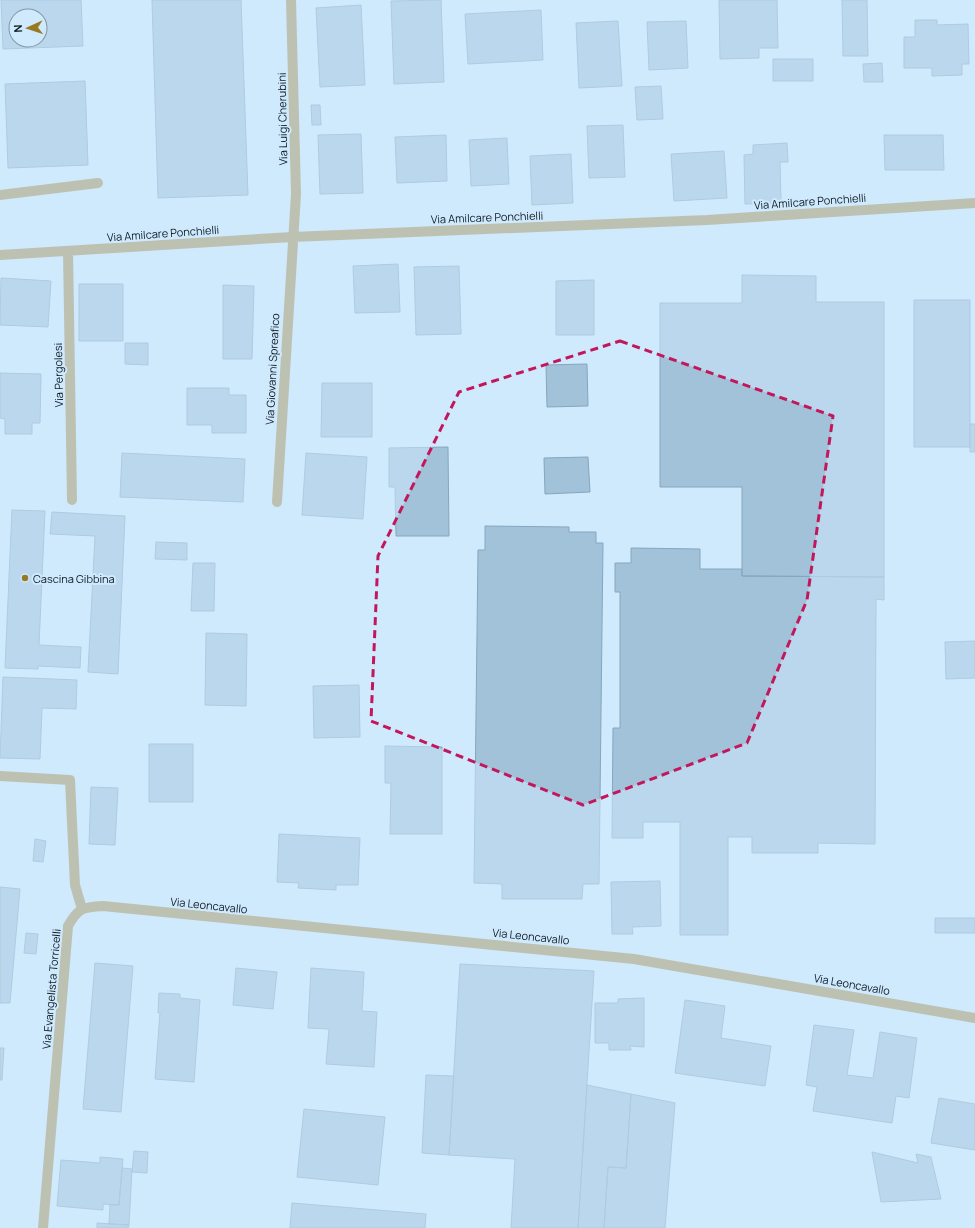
<svg xmlns="http://www.w3.org/2000/svg" width="975" height="1228" font-family="Manrope,sans-serif">
<style>
.building{fill:#a1c2d9;stroke:#86a6bd;fill-rule:evenodd}
.lines{fill:none;stroke-linecap:round;stroke-linejoin:round}
.minor{stroke:#a69158;stroke-width:10}
.marked{fill:none;stroke:#c2185b;stroke-width:3;stroke-dasharray:8 5;stroke-linejoin:round}
.poi-dot{fill:#977b24;stroke:#cfe9fd;stroke-width:1.5}
.labels{text-anchor:middle;dominant-baseline:central;stroke-width:4;stroke-linejoin:round;paint-order:stroke}
.street-label{font-size:11px;fill:#0e1a23;stroke:#cfe9fd}
.poi-label{font-size:11px;fill:#0e1a23;stroke:#cfe9fd;text-anchor:start}
</style>
<rect width="100%" height="100%" fill="#cfe9fd"/>
<path class="building" d="M 1,0 L 81,0 L 83,46 L 3,49 ZM 16,16 L 40,16 L 40,40 L 16,40 Z
M 152,0 L 241,0 L 248,195 L 158,198 Z
M 441,0 L 444,82 L 394,84 L 391,1 Z
M 719,0 L 777,0 L 778,48 L 759,48 L 759,58 L 720,59 Z
M 842,0 L 867,0 L 868,56 L 843,56 Z
M 361,5 L 365,85 L 320,87 L 316,8 Z
M 541,10 L 543,60 L 468,64 L 465,14 Z
M 915,20 L 937,20 L 937,25 L 968,24 L 969,64 L 962,64 L 962,75 L 932,76 L 932,68 L 904,68 L 904,37 L 915,37 Z
M 618,21 L 622,86 L 579,88 L 576,23 Z
M 686,21 L 688,68 L 649,70 L 647,22 Z
M 773,59 L 813,59 L 813,81 L 773,81 Z
M 882,63 L 883,82 L 864,82 L 863,64 Z
M 85,81 L 88,165 L 8,168 L 5,84 Z
M 661,86 L 663,119 L 637,120 L 635,87 Z
M 311,105 L 320,105 L 321,125 L 312,125 Z
M 623,125 L 625,177 L 589,178 L 587,126 Z
M 361,134 L 363,193 L 320,194 L 318,135 Z
M 446,135 L 447,181 L 397,183 L 395,137 Z
M 884,135 L 943,135 L 944,170 L 885,170 Z
M 507,138 L 509,184 L 471,186 L 469,140 Z
M 787,143 L 788,162 L 780,162 L 781,203 L 745,204 L 744,155 L 753,154 L 753,145 Z
M 724,151 L 727,198 L 674,201 L 671,154 Z
M 571,154 L 573,203 L 532,205 L 530,156 Z
M 398,264 L 400,312 L 355,313 L 353,266 Z
M 459,266 L 461,334 L 416,335 L 414,267 Z
M 742,275 L 816,276 L 816,302 L 884,302 L 884,577 L 742,576 L 742,487 L 660,487 L 660,303 L 742,303 Z
M 1,278 L 51,281 L 48,327 L 0,325 Z
M 594,280 L 594,335 L 556,335 L 556,281 Z
M 79,284 L 123,284 L 123,341 L 79,341 Z
M 223,285 L 254,286 L 252,359 L 223,359 Z
M 914,300 L 970,300 L 970,447 L 914,447 Z
M 125,343 L 148,343 L 148,365 L 125,364 Z
M 587,364 L 588,406 L 547,407 L 546,365 Z
M 0,373 L 41,374 L 40,423 L 32,423 L 32,434 L 5,434 L 5,419 L 0,418 Z
M 322,383 L 372,383 L 372,437 L 321,437 Z
M 187,388 L 229,388 L 229,395 L 246,395 L 246,433 L 212,433 L 212,425 L 187,425 Z
M 970,424 L 975,424 L 975,452 L 970,452 Z
M 448,447 L 449,536 L 396,536 L 395,487 L 389,487 L 389,448 Z
M 122,453 L 245,459 L 243,502 L 120,497 Z
M 306,453 L 367,457 L 363,519 L 302,515 Z
M 588,457 L 590,492 L 545,494 L 544,458 Z
M 12,510 L 45,511 L 39,645 L 81,647 L 80,668 L 38,666 L 38,669 L 5,668 Z
M 52,512 L 125,516 L 118,674 L 88,672 L 95,536 L 50,534 Z
M 485,526 L 569,527 L 569,532 L 596,532 L 596,543 L 603,543 L 599,884 L 583,884 L 582,899 L 502,899 L 502,884 L 474,883 L 478,550 L 485,550 Z
M 156,542 L 187,543 L 187,560 L 155,559 Z
M 631,548 L 700,549 L 700,569 L 742,569 L 742,576 L 884,577 L 884,600 L 876,599 L 875,844 L 818,843 L 818,853 L 752,853 L 752,837 L 728,837 L 728,935 L 680,935 L 680,822 L 643,822 L 643,838 L 612,838 L 613,728 L 620,728 L 620,592 L 615,592 L 615,563 L 631,563 Z
M 193,563 L 215,563 L 214,611 L 191,611 Z
M 206,633 L 247,634 L 246,706 L 205,705 Z
M 975,641 L 975,678 L 946,679 L 945,642 Z
M 3,677 L 77,680 L 76,709 L 42,708 L 40,759 L 0,758 Z
M 359,685 L 360,737 L 314,738 L 313,686 Z
M 149,744 L 193,744 L 193,802 L 149,802 Z
M 385,746 L 442,747 L 442,834 L 390,834 L 391,783 L 385,783 Z
M 91,787 L 118,788 L 115,845 L 89,844 Z
M 279,834 L 360,838 L 358,885 L 336,885 L 336,890 L 298,888 L 299,883 L 277,882 Z
M 35,839 L 46,841 L 43,862 L 33,861 Z
M 660,881 L 661,926 L 632,927 L 633,934 L 612,934 L 611,882 Z
M 0,887 L 20,889 L 10,1003 L 0,1003 Z
M 935,918 L 975,918 L 975,933 L 935,933 Z
M 26,933 L 38,934 L 36,954 L 24,953 Z
M 95,963 L 133,966 L 121,1112 L 83,1109 Z
M 460,964 L 594,971 L 578,1228 L 511,1228 L 515,1159 L 449,1155 Z
M 236,968 L 277,972 L 273,1009 L 233,1005 Z
M 311,968 L 364,972 L 362,1011 L 377,1012 L 374,1067 L 326,1064 L 329,1029 L 308,1028 Z
M 159,993 L 180,994 L 180,998 L 200,1000 L 194,1082 L 155,1079 L 160,1013 L 158,1013 Z
M 644,998 L 644,1047 L 630,1046 L 631,1050 L 609,1050 L 609,1043 L 595,1043 L 595,1003 L 618,1003 L 618,999 Z
M 685,1000 L 725,1006 L 721,1038 L 771,1046 L 765,1086 L 675,1073 Z
M 814,1025 L 854,1030 L 847,1075 L 873,1078 L 880,1032 L 917,1038 L 909,1098 L 896,1096 L 892,1123 L 813,1111 L 817,1087 L 806,1085 Z
M 0,1048 L 4,1048 L 2,1080 L 0,1080 Z
M 426,1075 L 454,1076 L 449,1155 L 422,1153 Z
M 587,1085 L 631,1094 L 626,1168 L 608,1167 L 604,1228 L 578,1228 Z
M 631,1094 L 675,1103 L 665,1228 L 604,1228 L 608,1167 L 626,1168 Z
M 939,1098 L 975,1104 L 975,1150 L 931,1143 Z
M 304,1109 L 385,1117 L 378,1185 L 297,1177 Z
M 134,1151 L 148,1152 L 147,1173 L 132,1172 Z
M 872,1152 L 918,1163 L 916,1154 L 931,1157 L 941,1199 L 881,1202 Z
M 100,1157 L 123,1159 L 119,1205 L 103,1204 L 103,1210 L 57,1206 L 61,1160 L 100,1163 Z
M 122,1168 L 132,1169 L 129,1225 L 109,1224 L 110,1205 L 119,1205 Z
M 292,1203 L 426,1214 L 425,1228 L 290,1228 Z
M 97,1223 L 129,1225 L 128,1228 L 97,1228 Z"/>
<g class="lines">
<path class="minor" d="M 0,195 L 98,183
M 68,251 L 72,500
M 0,255 L 292,237 L 707,220 L 975,203
M 277,502 L 296,194 L 291,0
M 0,776 L 70,780 L 75,885 L 82,909
M 43,1228 L 68,926 C 78,908 83,907 103,906 L 634,959 L 975,1018"/>
</g>
<path d="M0 0H975V1228H0ZM 620,341 L 833,416 L 807,600 L 747,743 L 583,805 L 371,721 L 378,556 L 459,392 Z" fill="#cfe9fd" fill-opacity=".55" fill-rule="evenodd"/>
<path class="marked" d="M 620,341 L 833,416 L 807,600 L 747,743 L 583,805 L 371,721 L 378,556 L 459,392 Z"/>
<circle class="poi-dot" cx="25" cy="578" r="4"/>
<g class="labels">
<g class="street-label">
<text transform="translate(282 119) rotate(-91)">Via Luigi Cherubini</text>
<text transform="translate(810 201) rotate(-4)">Via Amilcare Ponchielli</text>
<text transform="translate(487 217) rotate(-2)">Via Amilcare Ponchielli</text>
<text transform="translate(163 233) rotate(-4)">Via Amilcare Ponchielli</text>
<text transform="translate(272 369) rotate(-87)">Via Giovanni Spreafico</text>
<text transform="translate(58 375) rotate(-91)">Via Pergolesi</text>
<text transform="translate(209 905) rotate(6)">Via Leoncavallo</text>
<text transform="translate(531 936) rotate(6)">Via Leoncavallo</text>
<text transform="translate(852 984) rotate(10)">Via Leoncavallo</text>
<text transform="translate(51 989) rotate(-85)">Via Evangelista Torricelli</text>
</g>
<g class="poi-label">
<text x="33" y="578">Cascina Gibbina</text>
</g>
</g>
<g transform="translate(28 28) rotate(267)"><circle r="19" fill="#cfe9fd" stroke="#8296a6"/>
<path d="M0-3L7 15L0 10L-7 15Z" fill="#977b24"/>
<text y="-6" font-size="11" font-weight="bold" text-anchor="middle" fill="#0e1a23">N</text>
</g>
</svg>
